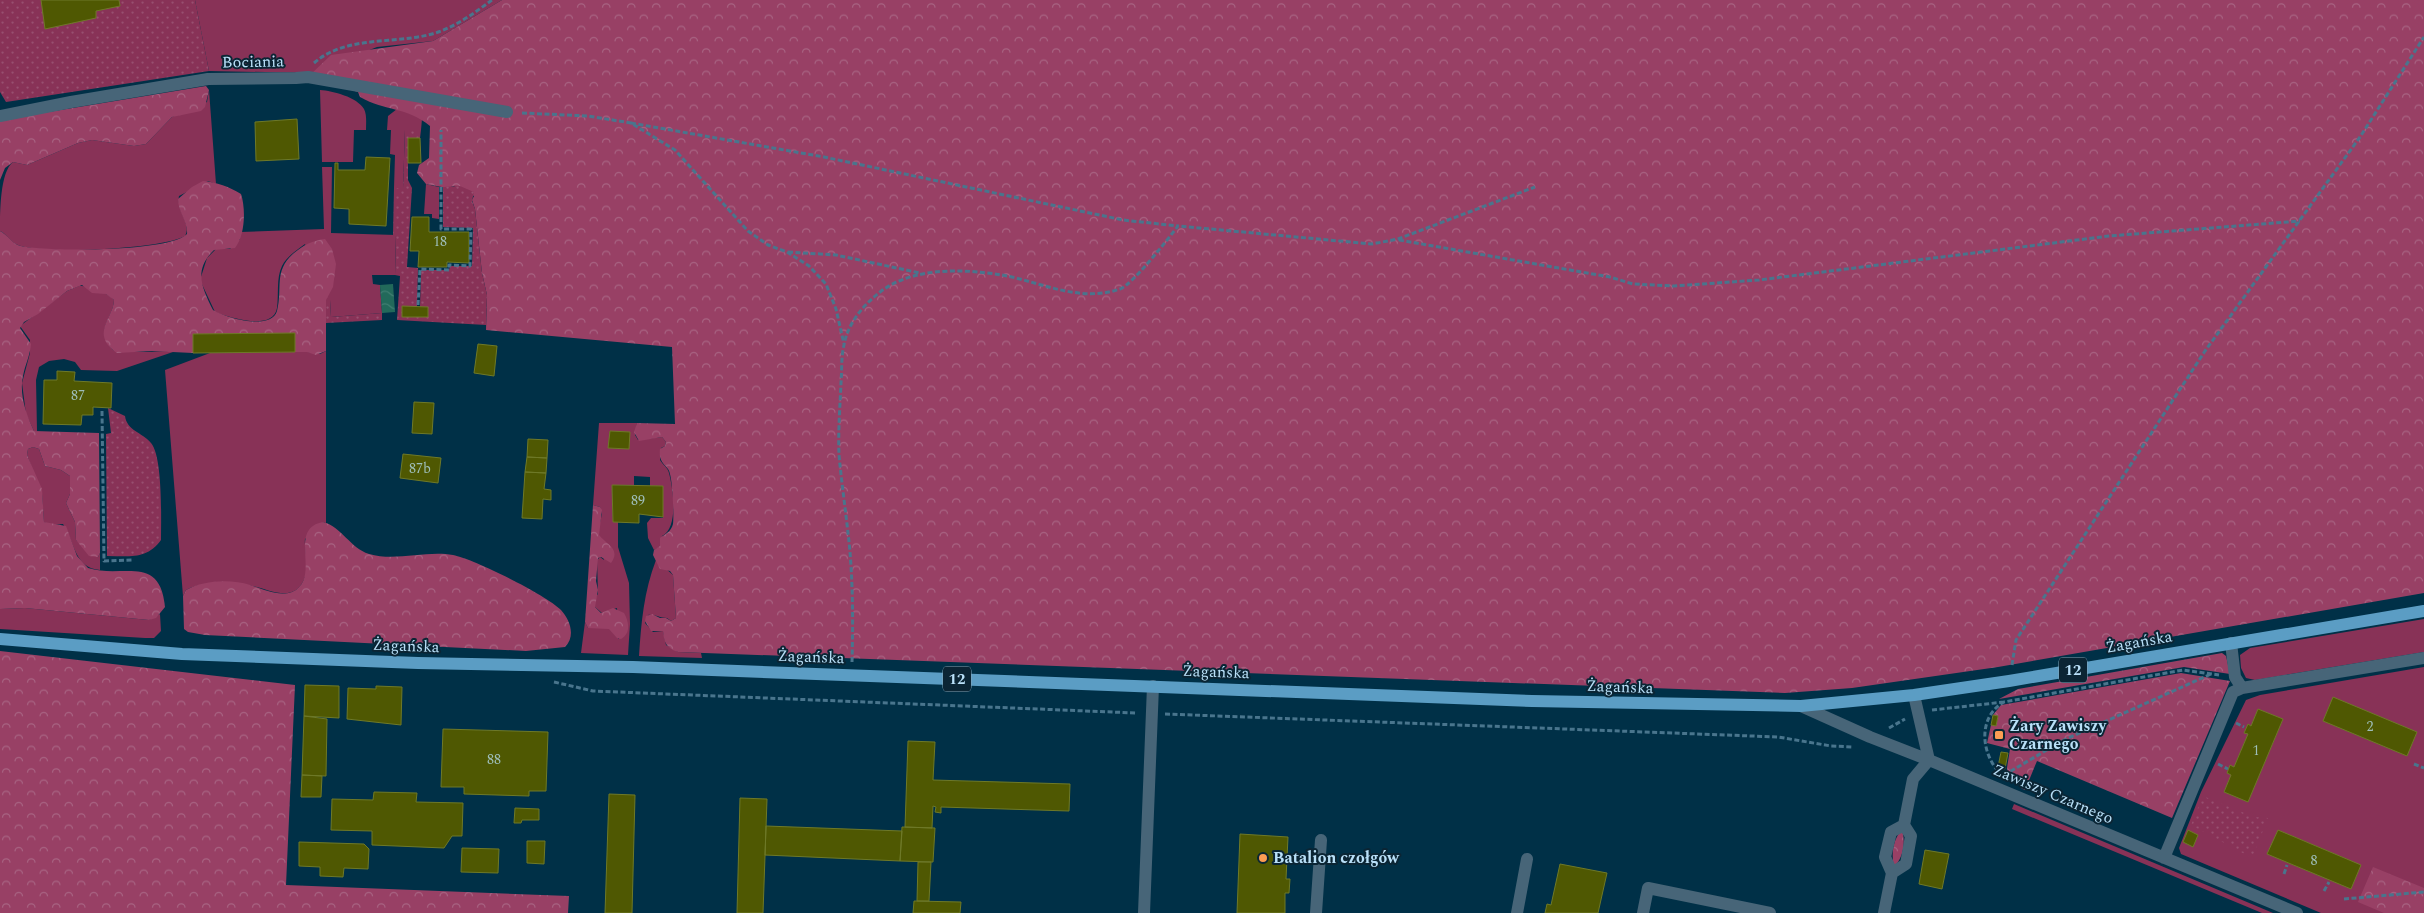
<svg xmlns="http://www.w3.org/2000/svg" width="2424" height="913" font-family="Spectral,serif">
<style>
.green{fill:#883257}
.forest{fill:url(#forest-crowns)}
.garden{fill:url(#garden-dots)}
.water{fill:url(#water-waves)}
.building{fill:#4f5802;stroke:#6e7928}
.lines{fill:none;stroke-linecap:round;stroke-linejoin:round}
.path{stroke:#49758d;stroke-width:3;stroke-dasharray:5 2.5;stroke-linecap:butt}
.minor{stroke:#476578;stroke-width:12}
.major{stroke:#5b9dc4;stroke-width:12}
.poi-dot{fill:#fc9d53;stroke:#0b2534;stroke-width:2}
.labels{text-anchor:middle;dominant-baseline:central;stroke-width:4;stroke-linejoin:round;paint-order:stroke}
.number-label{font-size:14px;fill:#9ebeba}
.shield{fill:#0b2534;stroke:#85a8bd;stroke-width:1}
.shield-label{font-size:15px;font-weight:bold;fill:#b9e0f8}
.street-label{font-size:16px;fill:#b9e0f8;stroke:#0b2534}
.poi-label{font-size:16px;font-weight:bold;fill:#b9e0f8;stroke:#0b2534;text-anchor:start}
</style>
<defs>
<pattern id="forest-crowns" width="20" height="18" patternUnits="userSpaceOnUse" patternTransform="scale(1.25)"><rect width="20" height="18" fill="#984065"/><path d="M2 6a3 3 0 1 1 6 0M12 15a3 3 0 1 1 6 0" fill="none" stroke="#a86483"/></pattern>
<pattern id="garden-dots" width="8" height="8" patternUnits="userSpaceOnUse" patternTransform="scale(1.25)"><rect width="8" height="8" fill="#883257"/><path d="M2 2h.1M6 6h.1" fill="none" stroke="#974f70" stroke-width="1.8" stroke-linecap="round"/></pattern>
<pattern id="water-waves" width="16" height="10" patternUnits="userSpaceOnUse" patternTransform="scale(1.25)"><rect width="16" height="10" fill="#22695a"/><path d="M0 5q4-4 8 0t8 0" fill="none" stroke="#407e72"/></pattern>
</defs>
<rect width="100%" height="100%" fill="#003047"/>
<path class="green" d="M 195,0 L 502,0 L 433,41 L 377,47 L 312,73 L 209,71 Z
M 209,90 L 216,184 L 208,181 L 179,196 C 176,210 192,224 185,236 C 163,249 42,255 18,245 C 10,242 7,234 0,231 C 0,212 0,172 13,162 L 27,165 L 78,143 L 92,140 L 134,146 L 146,144 L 172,117 L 207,102 Z
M 320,90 C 333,91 357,97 364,109 C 367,115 366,123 366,130 L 354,130 L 353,162 L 322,162 Z
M 397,109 L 409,112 L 422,119 L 421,130 L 405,130 L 403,189 L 394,188 L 395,155 L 390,154 L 391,130 L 387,130 L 388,116 Z
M 322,167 L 332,167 L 331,233 L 396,235 L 395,275 L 372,275 L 373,284 L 380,285 L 382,313 L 331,317 L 330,300 L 326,300 L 305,244 C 297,250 287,256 282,266 C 276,278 279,295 277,308 C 273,332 229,317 215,312 L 200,280 L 207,258 L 216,249 L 230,249 L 240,239 L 240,232 L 324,229 Z
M 426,184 L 439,187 L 439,219 L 432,218 L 432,214 L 424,214 Z
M 79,286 C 89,285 107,292 114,300 C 114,317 93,330 113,350 C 119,354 164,351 176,351 L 117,371 L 81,370 L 75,362 L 64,359 L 49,361 L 39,367 L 36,380 L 37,431 L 34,431 L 26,414 L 22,383 L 30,353 L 30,340 L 20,326 L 67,291 Z
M 302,351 L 320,354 L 326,351 L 326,523 L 323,522 L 305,539 C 304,550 309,563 306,574 C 296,608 267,587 247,585 C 228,583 202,581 186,590 L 183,596 L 165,370 L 210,353 Z
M 599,423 L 637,423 L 635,435 L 638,440 L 662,437 L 666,442 L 665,446 L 661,448 L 660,460 C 663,465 668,468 669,473 C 673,488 679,528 662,536 L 660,547 L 654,550 L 648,538 L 647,523 L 651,518 L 663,518 L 663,486 L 650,486 L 650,477 L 634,476 L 634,485 L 612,485 L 613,522 L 618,522 L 618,547 L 629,583 L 630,624 L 628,655 L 581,653 L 585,622 L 588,628 L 609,628 L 619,639 L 617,608 L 602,613 L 595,607 L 595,598 L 598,594 L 597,560 L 600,557 L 604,560 L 598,531 L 602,514 L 600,507 L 593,505 Z
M 33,447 L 39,449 L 45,466 L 61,470 L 70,476 L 70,494 L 66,503 L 75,522 L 76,540 L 98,557 L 100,553 L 100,570 C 74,568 75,542 63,524 L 50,525 L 44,522 L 42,494 L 27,455 L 28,449 Z
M 656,560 L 673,575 L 676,618 L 671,621 L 667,618 C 659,618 655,614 648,615 L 645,623 L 653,632 L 663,631 L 666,645 L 678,652 L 701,653 L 702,658 L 639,656 C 641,623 644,591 656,560 Z
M 25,608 L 149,620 L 160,614 L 161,631 L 154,638 L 145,638 L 0,629 L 0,609 Z
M 2424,619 L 2424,652 L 2255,680 L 2246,678 L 2241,668 L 2240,655 L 2250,648 Z
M 2424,667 L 2424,913 L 2321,913 L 2181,854 L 2179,848 L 2201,792 L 2246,700 L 2260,695 Z
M 2014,804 L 2273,913 L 2262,913 L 2012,809 Z"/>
<path class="forest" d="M 502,0 L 2424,0 L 2424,593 L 1998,667 L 1852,688 L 1785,693 L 678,652 C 666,648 664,642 663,631 L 651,631 L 645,621 L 646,616 L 652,614 L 660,618 L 666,618 L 671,621 L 676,618 L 673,575 L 670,571 L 660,569 L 653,555 L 654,550 L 660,546 L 660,538 C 665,534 671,532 673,524 C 674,517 673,475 668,469 C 662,462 659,460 660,449 L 665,446 L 666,442 L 662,437 L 639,441 L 634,432 L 637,423 L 675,424 L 672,347 L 486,330 L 487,295 L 482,273 L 475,209 L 472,200 L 474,196 L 454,186 L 447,188 L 426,184 L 417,173 L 419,165 L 429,158 L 430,126 C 406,106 386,112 360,97 L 358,92 L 308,77 L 331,55 L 433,41 Z
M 206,86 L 209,90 L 205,107 L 201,111 L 172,117 L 146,144 L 134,146 L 92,140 L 78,143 L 27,165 L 13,162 L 5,168 L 0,180 L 0,120 Z
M 203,181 C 216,182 230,187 241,194 C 246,209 245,236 235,248 L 214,250 C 193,270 202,288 213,310 C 226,318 271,331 277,311 C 283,288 273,271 294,253 C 304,245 311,241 325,239 L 332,249 L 336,264 L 333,287 L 326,300 L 326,351 L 316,355 L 307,352 L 295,352 L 193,334 L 193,353 L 152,351 L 117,353 C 89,334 114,317 114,300 L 106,294 L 92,293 L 82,285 L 67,291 L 38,314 L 24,322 L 20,328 L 31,344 C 30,356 25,365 23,376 C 19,394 26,414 34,431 L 99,433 L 100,553 L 98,557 L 89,556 L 76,540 L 75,522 L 66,503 L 70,494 L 70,476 L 61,470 L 45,466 L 39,449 L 33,447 L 28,449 L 27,455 L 42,489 L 44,522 L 66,526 L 77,556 L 88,568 C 122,579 160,553 165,607 L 156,618 L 149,620 L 25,608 L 0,609 L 0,231 C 8,235 12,244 21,246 C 47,252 170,252 187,234 C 188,221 178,212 178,199 L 192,187 Z
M 593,505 L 600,507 L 602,510 L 599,535 C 607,545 621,549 611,563 L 601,557 L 598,558 L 596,581 L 598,590 L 595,607 L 601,613 L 613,608 L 624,613 C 629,622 631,633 621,639 L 617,638 L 609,629 L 588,628 L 585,622 Z
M 323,522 C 342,527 350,548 369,554 C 396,562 426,550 453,555 C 474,559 546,595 561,610 C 570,620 576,636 565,647 L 526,651 L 205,635 L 188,632 L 184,629 L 183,596 L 186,590 C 204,580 231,579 250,585 C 263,589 278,597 292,592 C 323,578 286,529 323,522 Z
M 0,651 L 295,685 L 286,885 L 569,896 L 568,913 L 0,913 Z
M 2222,653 L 2226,656 L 2230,674 L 2184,667 L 1999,699 L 2018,689 Z
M 2181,673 L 2230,681 L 2172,818 L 2037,761 L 2025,790 L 2021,788 L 2024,782 L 2008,775 L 2007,768 L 2010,749 L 1987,743 L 1991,725 L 1996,725 L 1998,716 L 1993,715 L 2001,705 Z
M 1902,830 C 1906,843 1903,858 1894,867 C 1891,854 1893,839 1902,830 Z
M 2373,867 L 2424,888 L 2424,913 L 2384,913 L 2358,902 Z"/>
<path class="garden" d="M 0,0 L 195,0 L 209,71 L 6,102 L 0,92 Z
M 405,130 L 421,130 L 420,138 L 408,138 L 408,180 L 412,188 L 407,267 L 418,268 L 417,307 L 402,307 L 402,316 L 428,317 L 428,307 L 420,307 L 421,270 L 449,270 L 450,266 L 472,266 L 473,228 L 443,227 L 443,187 L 460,186 L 474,192 L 472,201 L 475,209 L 482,273 L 487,295 L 486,325 L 397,320 L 400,276 L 395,275 L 396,236 L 393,235 L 394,188 L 403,188 Z
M 326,300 L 330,300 L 331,317 L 382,313 L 382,320 L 326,323 Z
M 108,408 L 125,416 C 127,431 142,432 151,443 C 163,457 161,520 161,540 C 147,560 128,556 107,556 L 106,434 L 111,433 Z
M 2203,796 L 2254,817 L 2268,818 L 2252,858 L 2191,825 Z"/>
<path class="water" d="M 393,284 L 395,312 L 382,313 L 380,285 Z"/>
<path class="building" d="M 41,0 L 119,0 L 120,6 L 96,11 L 96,18 L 45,29 Z
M 297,119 L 299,159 L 256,161 L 255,122 Z
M 408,138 L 420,138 L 421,163 L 408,163 Z
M 366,157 L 390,158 L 386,226 L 349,224 L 349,209 L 334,208 L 335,163 L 338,163 L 338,170 L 365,170 Z
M 412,217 L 429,217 L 429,232 L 469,232 L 469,263 L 447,262 L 447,267 L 418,267 L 419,251 L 410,251 Z
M 402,306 L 428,307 L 428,317 L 402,317 Z
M 295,333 L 295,352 L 193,353 L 193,334 Z
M 478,344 L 497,346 L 494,376 L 474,373 Z
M 57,371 L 75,372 L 74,381 L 112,383 L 111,408 L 93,407 L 93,415 L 82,415 L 81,425 L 43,424 L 44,380 L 57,380 Z
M 414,402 L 434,403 L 432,434 L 412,433 Z
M 610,431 L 630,432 L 629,449 L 608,448 Z
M 528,439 L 548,440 L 547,458 L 527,457 Z
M 403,454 L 441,458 L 438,483 L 400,478 Z
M 527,457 L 547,458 L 546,473 L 525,472 Z
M 525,472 L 546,473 L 544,489 L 551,490 L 551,500 L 543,499 L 542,519 L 522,518 Z
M 612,485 L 663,486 L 663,517 L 639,514 L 639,523 L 613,522 Z
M 305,685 L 339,686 L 339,718 L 304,716 Z
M 376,686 L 402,687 L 401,725 L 347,719 L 348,688 L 376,689 Z
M 2333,697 L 2417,732 L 2407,756 L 2323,721 Z
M 2258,709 L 2283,719 L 2248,802 L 2224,792 L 2231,775 L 2227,773 L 2230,765 L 2234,767 L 2248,734 L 2244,733 L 2248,724 L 2251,726 Z
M 1993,715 L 1998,716 L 1996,726 L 1991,725 Z
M 304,716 L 327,719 L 326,776 L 302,775 Z
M 443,729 L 548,732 L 546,791 L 529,791 L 529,796 L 464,794 L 464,787 L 441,787 Z
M 908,741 L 935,742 L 933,780 L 1070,784 L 1069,811 L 941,807 L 941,813 L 935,812 L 936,807 L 933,806 L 932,828 L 905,827 Z
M 2001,752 L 2008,753 L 2005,769 L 1998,767 Z
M 302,775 L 322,776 L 321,797 L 301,797 Z
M 374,792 L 417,793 L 416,802 L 463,803 L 462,836 L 452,836 L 444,848 L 372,845 L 372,831 L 331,830 L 332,799 L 373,800 Z
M 609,794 L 635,795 L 632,913 L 605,913 Z
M 740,798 L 767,799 L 763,913 L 737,913 Z
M 515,808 L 539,809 L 539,820 L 522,820 L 521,823 L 514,823 Z
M 766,826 L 902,831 L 900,861 L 765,855 Z
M 902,827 L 935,828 L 933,862 L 900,861 Z
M 2188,830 L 2198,835 L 2193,847 L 2183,842 Z
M 2278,830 L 2361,865 L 2351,889 L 2267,854 Z
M 1240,834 L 1288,837 L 1286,879 L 1290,879 L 1289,893 L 1285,893 L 1285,913 L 1237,913 Z
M 527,841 L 545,841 L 544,864 L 527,863 Z
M 299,842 L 364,844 L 369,849 L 368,869 L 344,868 L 343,877 L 320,876 L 320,867 L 299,866 Z
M 462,848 L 499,849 L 498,873 L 461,872 Z
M 1925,850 L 1949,854 L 1942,889 L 1919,884 Z
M 918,862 L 931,862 L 929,901 L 917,901 Z
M 1560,864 L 1607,873 L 1598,913 L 1545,913 L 1547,904 L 1551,905 Z
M 914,901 L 961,902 L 960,913 L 913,913 Z"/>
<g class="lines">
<path class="path" d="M 314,63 C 345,36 390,44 428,35 C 451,30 473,14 492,0
M 522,113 L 588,116 L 631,123 L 675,150 L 748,231 L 768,245 L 787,252 L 809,266 L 826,284 L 836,309 L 844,344
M 631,123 L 824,157 L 1123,220 L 1178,226
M 1399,240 L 1610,277 L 1633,284 L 1674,286 L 1759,280 L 2109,236 L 2300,221
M 788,252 L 836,255 L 920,273
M 418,305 L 420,269 L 449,270 L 449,265 L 470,266 L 471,229 L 441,229 L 441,130
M 102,411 L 104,561 L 134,560
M 852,662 C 853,625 853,589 850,552 C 847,520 842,487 839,455 C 838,431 840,407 841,383 C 842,371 841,357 844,345 C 847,327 859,310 873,298 C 905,267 959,268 1002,275 C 1041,282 1079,303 1120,289 C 1132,285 1168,239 1178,226 L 1372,244 L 1398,239 L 1535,187
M 2012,665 L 2016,640 L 2205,351 L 2360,137 L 2424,37
M 554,682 L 593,691 L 1136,713
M 1932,710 L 2004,702
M 1165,714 L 1778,737 L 1831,746 L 1853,747
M 2236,723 L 2244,727
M 1889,728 L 1905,719
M 2218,764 L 2228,769
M 2414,764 L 2424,768
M 1998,771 C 1980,750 1979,716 2004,702 L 2183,670 L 2219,675
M 2004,775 L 2064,740 L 2211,674
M 2284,874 L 2287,865
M 2324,891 L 2329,882
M 2344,899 L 2424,892"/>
<path class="minor" d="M 0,116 L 71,102 L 208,79 L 296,78 L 308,77 L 507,112
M 2231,643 L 2235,677 L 2242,688
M 1914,695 L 1929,760 L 2297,913
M 1801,706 L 1870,737 L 1929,760 L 1913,779 L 1904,825 L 1911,836 L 1906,864 L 1892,873
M 2164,858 L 2233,692 L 2242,688 L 2424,658
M 1144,913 L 1153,686
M 1316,913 L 1321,840
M 1517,913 L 1527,859
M 1643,913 L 1648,888 L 1770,913
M 1884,913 L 1892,873 L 1885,857 L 1891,832 L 1904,825"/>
<path class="major" d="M 0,639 L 182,654 L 418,663 L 633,667 L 1532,701 L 1801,706 L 1914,695 L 2009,681 L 2424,611"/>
</g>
<g class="poi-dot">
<rect x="1994" y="730" width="10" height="10" rx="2.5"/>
<circle cx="1263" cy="858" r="5"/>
</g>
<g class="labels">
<g class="number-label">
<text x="440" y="241">18</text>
<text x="78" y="395">87</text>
<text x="420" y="468">87b</text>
<text x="638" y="500">89</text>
<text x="2370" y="726">2</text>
<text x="2256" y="750">1</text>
<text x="494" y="759">88</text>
<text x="2314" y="860">8</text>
</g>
<g class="shield">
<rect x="2059" y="657.5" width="28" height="25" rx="4"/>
<rect x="943" y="666.5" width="28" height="25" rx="4"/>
</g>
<g class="shield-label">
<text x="2073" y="670">12</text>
<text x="957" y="679">12</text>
</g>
<g class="street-label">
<text transform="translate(253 62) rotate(-1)">Bociania</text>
<text transform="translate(2139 642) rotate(-10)">Żagańska</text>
<text transform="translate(406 646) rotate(2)">Żagańska</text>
<text transform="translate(811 657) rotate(2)">Żagańska</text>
<text transform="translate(1216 672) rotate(2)">Żagańska</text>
<text transform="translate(1620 687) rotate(2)">Żagańska</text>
<text transform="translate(2053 794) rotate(23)">Zawiszy Czarnego</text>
</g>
<g class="poi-label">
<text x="2009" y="726">Żary Zawiszy<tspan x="2009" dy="18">Czarnego</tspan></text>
<text x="1273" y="858">Batalion czołgów</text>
</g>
</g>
</svg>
